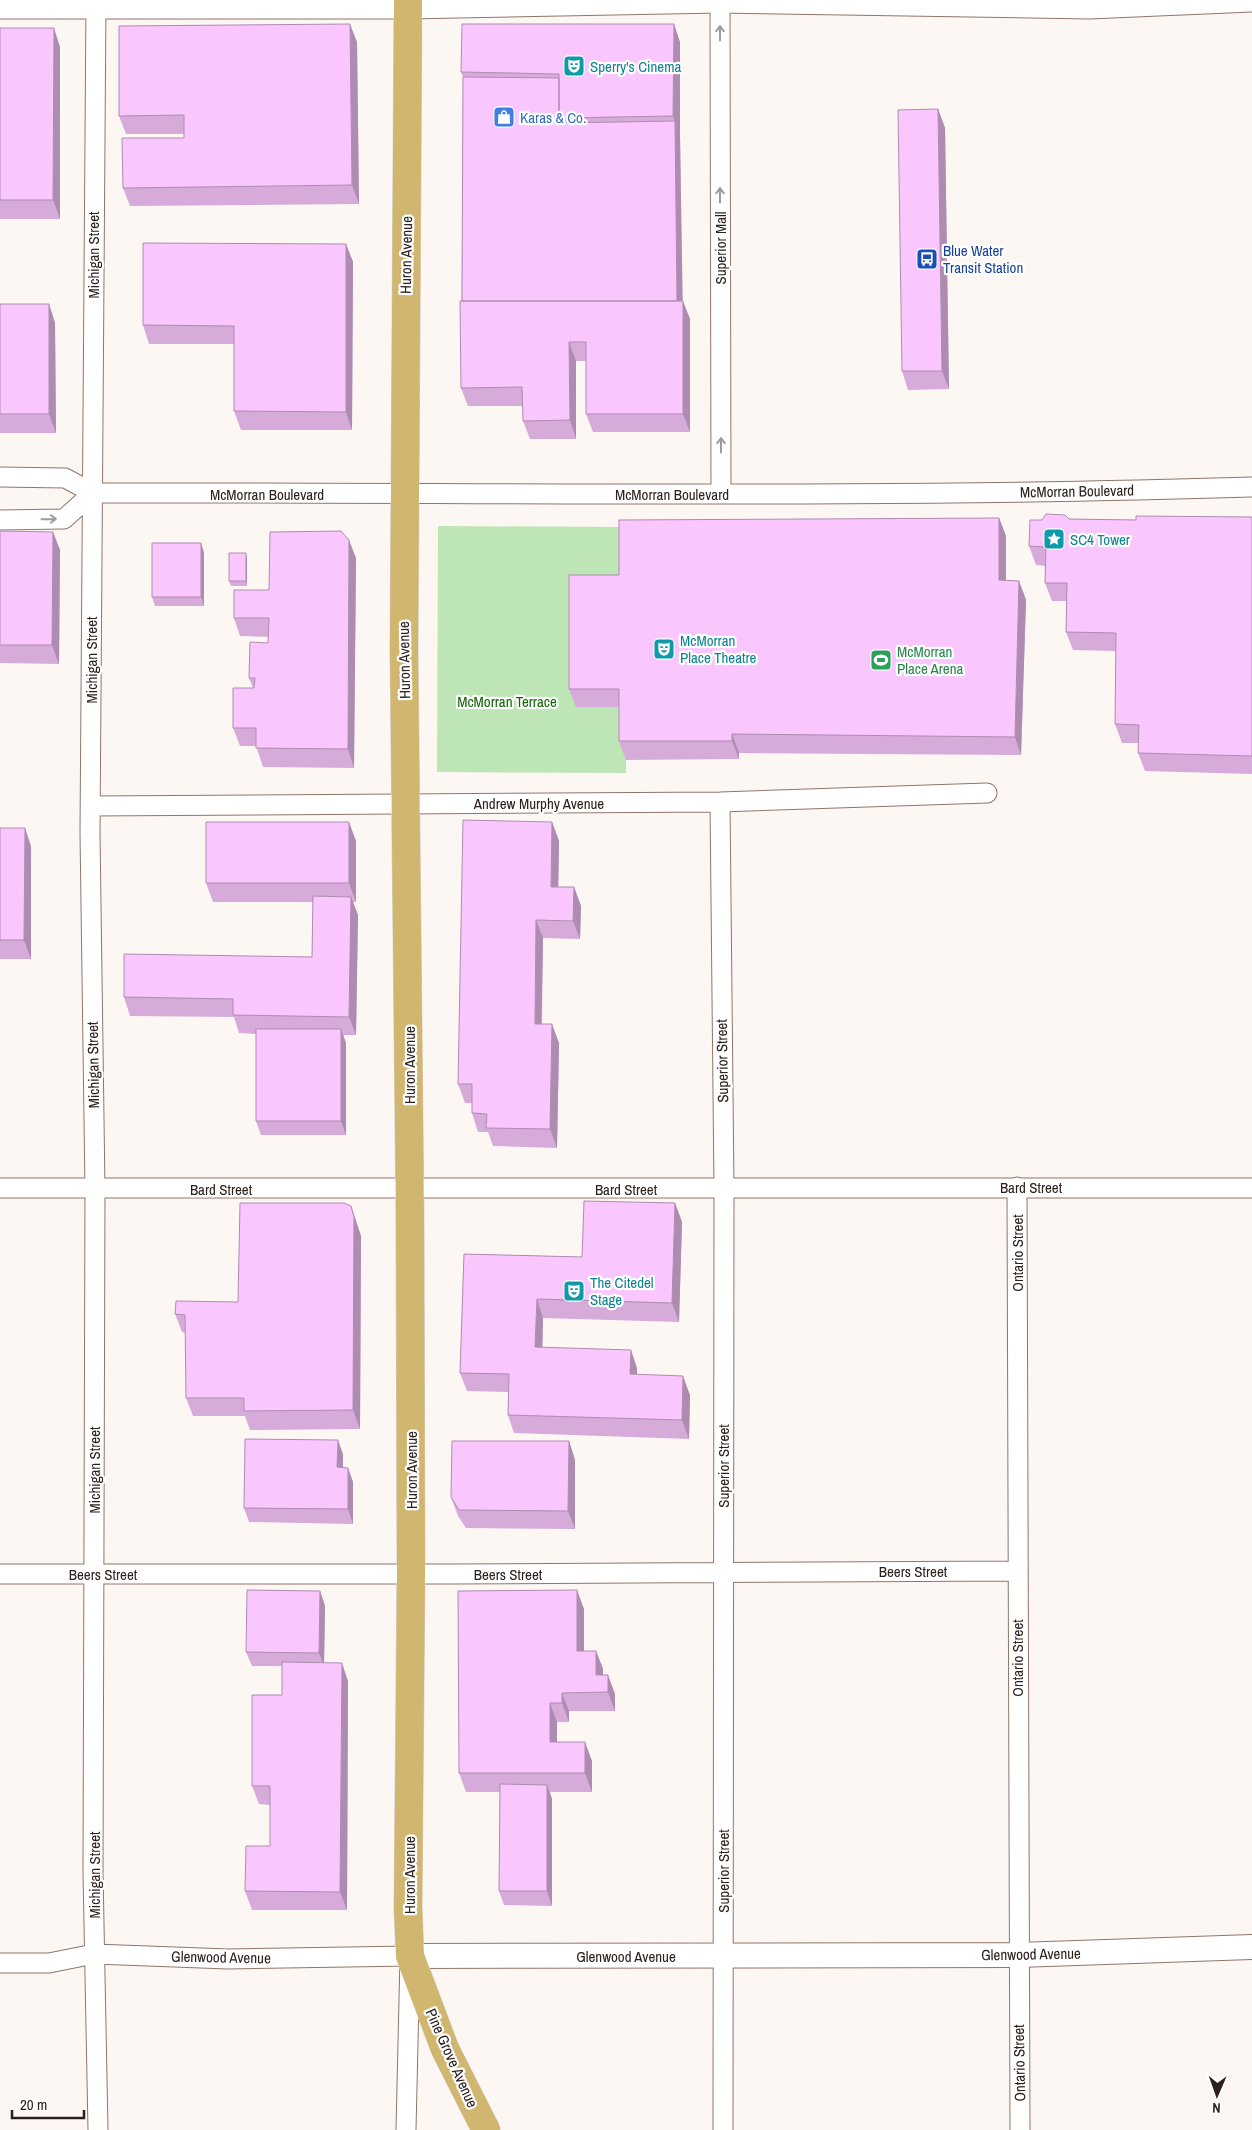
<svg xmlns="http://www.w3.org/2000/svg" width="1252" height="2130" font-family="'Archivo Narrow',sans-serif">
<style>
.green{fill:#bde5b6}
.lines{fill:none;stroke-linecap:round;stroke-linejoin:round}
.minor-casing{stroke:#907569;stroke-width:21}
.tertiary-casing{stroke:#907569;stroke-width:26}
.primary-casing{stroke:#d5d3d2;stroke-width:29}
.minor{stroke:#fff;stroke-width:19}
.tertiary{stroke:#fff;stroke-width:24}
.primary{stroke:#d1b670;stroke-width:28}
.wall{fill:#d6abda}
.shaded-wall{fill:#ae8bb1}
.building{fill:#f9c7fd;stroke:#ae8bb1}
.oneway{stroke:#a09b99}
.labels{text-anchor:middle;dominant-baseline:central;stroke-width:4.5;stroke-linejoin:round;paint-order:stroke}
.culture-label{font-size:15px;fill:#0d838f;stroke:#fff;text-anchor:start}
.shop-label{font-size:15px;fill:#366cbe;stroke:#fff;text-anchor:start}
.street-label{font-size:15px;fill:#2c211c;stroke:#fff}
.transit-label{font-size:15px;fill:#164399;stroke:#fff;text-anchor:start}
.leisure-label{font-size:15px;fill:#27864d;stroke:#fff;text-anchor:start}
.park-label{font-size:15px;fill:#136404;stroke:#fff}
</style>
<rect width="100%" height="100%" fill="#fdf7f4"/>
<path class="green" d="M 438,526 L 626,527 L 626,593 L 576,707 L 626,707 L 626,773 L 437,772 Z"/>
<g class="lines">
<g class="minor-casing">
<path id="minor" d="M 96,0 L 90,833 L 95,1189 L 93,1872 L 98,2130
M 720,3 L 721,494
M 0,9 L 408,9 L 720,3 L 1089,9 L 1252,2
M 0,477 L 65,478 L 93,493 C 479,492 866,499 1252,487
M 0,520 L 64,519 L 93,493
M 720,802 L 724,1189 L 723,2130
M 91,806 L 720,802 L 987,793
M 1017,1187 L 1020,2130
M 0,1188 L 1252,1188
M 0,1574 L 453,1574 L 1017,1571
M 0,1963 L 49,1963 L 94,1954 L 228,1959 L 410,1956 L 406,2130"/>
</g>
<g class="tertiary-casing">
<path id="tertiary" d="M 410,1956 L 1018,1955 L 1252,1947"/>
</g>
<g class="primary-casing">
<path id="primary" d="M 408,0 L 404,649 L 410,1220 L 411,1574 L 408,1908 L 410,1956 L 445,2049 L 486,2130"/>
</g>
<use href="#minor" class="minor"/>
<use href="#tertiary" class="tertiary"/>
<use href="#primary" class="primary"/>
</g>
<path class="wall" d="M 0,28 L 60,47 L 60,219 L 0,219 Z
M 357,42 L 359,204 L 130,206 L 123,188 L 184,138 L 184,134 L 126,134 L 119,116 Z
M 680,42 L 680,135 L 682,301 L 690,319 L 690,432 L 593,432 L 586,414 L 586,361 L 576,361 L 576,439 L 530,439 L 523,421 L 523,406 L 468,406 L 461,388 L 463,77 L 461,72 Z
M 938,109 L 945,128 L 949,389 L 908,390 L 902,371 Z
M 346,244 L 353,262 L 352,430 L 241,430 L 234,411 L 234,344 L 149,344 L 143,325 Z
M 0,304 L 49,304 L 55,323 L 56,433 L 0,433 Z
M 1252,517 L 1252,774 L 1145,771 L 1138,753 L 1138,743 L 1122,743 L 1115,724 L 1116,651 L 1073,650 L 1066,632 L 1067,601 L 1052,601 L 1045,583 L 1046,566 L 1036,565 L 1029,546 L 1042,520 L 1069,519 L 1136,520 Z
M 999,518 L 1006,536 L 1006,581 L 1019,581 L 1026,600 L 1021,755 L 739,753 L 739,759 L 626,760 L 619,741 L 619,707 L 576,707 L 569,689 L 619,575 Z
M 0,531 L 53,532 L 60,550 L 59,664 L 0,663 Z
M 201,543 L 204,553 L 204,606 L 155,606 L 152,597 Z
M 247,558 L 247,586 L 231,586 L 229,581 Z
M 356,558 L 354,768 L 263,767 L 256,746 L 240,746 L 233,728 L 253,688 L 249,678 L 268,643 L 269,637 L 240,636 L 234,618 L 269,590 Z
M 552,822 L 559,841 L 558,887 L 574,887 L 581,906 L 580,939 L 543,938 L 542,1024 L 559,1043 L 557,1148 L 493,1146 L 488,1132 L 478,1132 L 472,1113 L 472,1103 L 465,1103 L 458,1084 Z
M 0,828 L 31,846 L 31,959 L 0,959 Z
M 356,841 L 356,902 L 353,902 L 358,915 L 356,1035 L 343,1035 L 346,1043 L 346,1135 L 261,1135 L 256,1121 L 256,1034 L 239,1033 L 234,1017 L 130,1016 L 124,997 L 312,957 L 313,902 L 213,902 L 206,883 Z
M 675,1203 L 682,1222 L 679,1322 L 543,1318 L 542,1347 L 637,1368 L 637,1375 L 690,1395 L 689,1439 L 514,1433 L 508,1415 L 508,1392 L 467,1391 L 460,1373 L 464,1254 L 582,1257 Z
M 351,1206 L 361,1236 L 360,1429 L 250,1430 L 245,1416 L 193,1416 L 186,1398 L 186,1333 L 182,1332 L 175,1314 L 238,1302 Z
M 569,1441 L 575,1460 L 575,1529 L 466,1528 L 458,1516 L 451,1497 Z
M 343,1454 L 343,1467 L 348,1468 L 353,1482 L 353,1524 L 249,1522 L 244,1508 Z
M 320,1591 L 325,1606 L 324,1663 L 348,1681 L 347,1910 L 252,1910 L 245,1891 L 270,1846 L 270,1805 L 259,1804 L 252,1786 L 282,1695 L 282,1666 L 252,1666 L 246,1652 Z
M 584,1609 L 584,1651 L 596,1651 L 603,1669 L 603,1675 L 615,1694 L 615,1711 L 569,1711 L 569,1722 L 557,1722 L 557,1742 L 592,1761 L 592,1792 L 550,1792 L 552,1799 L 552,1906 L 504,1905 L 499,1891 L 500,1792 L 466,1792 L 459,1773 Z"/>
<path class="shaded-wall" d="M 350,24 L 357,42 L 359,204 L 352,185 Z
M 674,24 L 680,42 L 680,135 L 683,318 L 677,304 L 675,121 L 673,116 Z
M 54,28 L 60,47 L 60,219 L 53,200 Z
M 938,109 L 945,128 L 949,389 L 942,371 Z
M 346,244 L 353,262 L 352,430 L 346,412 Z
M 683,301 L 690,319 L 690,432 L 683,414 Z
M 49,304 L 55,323 L 56,433 L 49,414 Z
M 569,342 L 576,361 L 576,439 L 570,420 Z
M 999,518 L 1006,536 L 1006,599 L 999,580 Z
M 53,532 L 60,550 L 59,664 L 52,645 Z
M 349,540 L 356,558 L 354,768 L 348,749 Z
M 201,543 L 204,553 L 204,606 L 201,597 Z
M 246,553 L 247,558 L 247,586 L 246,581 Z
M 1019,581 L 1026,600 L 1021,755 L 1015,737 Z
M 732,734 L 739,753 L 739,759 L 732,741 Z
M 349,822 L 356,841 L 356,902 L 349,883 Z
M 552,822 L 559,841 L 558,905 L 551,887 Z
M 25,828 L 31,846 L 31,959 L 24,940 Z
M 574,887 L 581,906 L 580,939 L 573,921 Z
M 351,897 L 358,915 L 356,1035 L 349,1017 Z
M 536,920 L 543,938 L 541,1043 L 535,1024 Z
M 552,1024 L 559,1043 L 557,1148 L 550,1129 Z
M 341,1029 L 346,1043 L 346,1135 L 341,1121 Z
M 675,1203 L 682,1222 L 679,1322 L 672,1303 Z
M 351,1206 L 361,1236 L 360,1429 L 353,1410 Z
M 537,1299 L 543,1318 L 542,1365 L 535,1347 Z
M 631,1350 L 637,1368 L 637,1393 L 630,1374 Z
M 683,1376 L 690,1395 L 689,1439 L 682,1420 Z
M 338,1440 L 343,1454 L 343,1481 L 337,1467 Z
M 569,1441 L 575,1460 L 575,1529 L 568,1511 Z
M 348,1468 L 353,1482 L 353,1524 L 348,1509 Z
M 577,1590 L 584,1609 L 584,1669 L 577,1651 Z
M 320,1591 L 325,1606 L 324,1667 L 319,1653 Z
M 596,1651 L 603,1669 L 603,1694 L 596,1675 Z
M 342,1663 L 348,1681 L 347,1910 L 340,1892 Z
M 608,1675 L 615,1694 L 615,1711 L 608,1692 Z
M 562,1693 L 569,1711 L 569,1722 L 562,1703 Z
M 550,1703 L 557,1722 L 557,1761 L 550,1742 Z
M 585,1742 L 592,1761 L 592,1792 L 585,1773 Z
M 547,1785 L 552,1799 L 552,1906 L 547,1891 Z"/>
<path class="building" d="M 350,24 L 352,185 L 123,188 L 122,138 L 184,138 L 184,115 L 119,116 L 119,26 Z
M 462,24 L 674,24 L 673,116 L 559,118 L 559,74 L 461,72 Z
M 0,28 L 54,28 L 53,200 L 0,200 Z
M 463,77 L 559,78 L 559,118 L 561,118 L 561,123 L 675,121 L 677,301 L 462,301 Z
M 938,109 L 942,371 L 902,371 L 898,110 Z
M 143,243 L 346,244 L 346,412 L 234,411 L 234,326 L 143,325 Z
M 460,301 L 683,301 L 683,414 L 586,414 L 586,342 L 569,342 L 570,420 L 523,421 L 522,387 L 461,388 Z
M 0,304 L 49,304 L 49,414 L 0,414 Z
M 1046,514 L 1065,515 L 1069,519 L 1136,520 L 1136,516 L 1252,517 L 1252,756 L 1138,753 L 1139,725 L 1115,724 L 1116,633 L 1066,632 L 1067,583 L 1045,583 L 1046,547 L 1029,546 L 1030,520 L 1042,520 Z
M 999,518 L 999,580 L 1019,581 L 1015,737 L 732,734 L 732,741 L 619,741 L 619,689 L 569,689 L 569,575 L 619,575 L 619,520 Z
M 0,531 L 53,532 L 52,645 L 0,645 Z
M 341,531 L 349,540 L 348,749 L 256,748 L 256,728 L 233,728 L 233,688 L 254,688 L 255,678 L 249,678 L 250,642 L 268,643 L 269,618 L 234,618 L 234,590 L 269,590 L 270,532 Z
M 152,543 L 201,543 L 201,597 L 152,597 Z
M 229,553 L 246,553 L 246,581 L 229,581 Z
M 463,820 L 552,822 L 551,887 L 574,887 L 573,921 L 536,920 L 535,1024 L 552,1024 L 550,1129 L 486,1128 L 487,1114 L 472,1113 L 472,1084 L 458,1084 Z
M 206,822 L 349,822 L 349,883 L 206,883 Z
M 0,828 L 25,828 L 24,940 L 0,940 Z
M 313,896 L 351,897 L 349,1017 L 233,1015 L 233,999 L 124,997 L 124,954 L 312,957 Z
M 256,1029 L 341,1029 L 341,1121 L 256,1121 Z
M 584,1201 L 675,1203 L 672,1303 L 537,1299 L 535,1347 L 631,1350 L 630,1374 L 683,1376 L 682,1420 L 508,1415 L 509,1374 L 460,1373 L 464,1254 L 582,1257 Z
M 240,1203 L 344,1203 L 351,1206 L 354,1217 L 353,1410 L 244,1411 L 244,1398 L 186,1398 L 185,1315 L 175,1314 L 176,1301 L 238,1302 Z
M 245,1439 L 338,1440 L 337,1467 L 348,1468 L 348,1509 L 244,1508 Z
M 452,1441 L 569,1441 L 568,1511 L 459,1510 L 451,1497 Z
M 247,1590 L 320,1591 L 319,1653 L 246,1652 Z
M 577,1590 L 577,1651 L 596,1651 L 596,1675 L 608,1675 L 608,1692 L 562,1693 L 562,1703 L 550,1703 L 550,1742 L 585,1742 L 585,1773 L 459,1773 L 458,1591 Z
M 282,1662 L 342,1663 L 340,1892 L 245,1891 L 246,1846 L 270,1846 L 270,1786 L 252,1786 L 252,1695 L 282,1695 Z
M 500,1784 L 547,1785 L 547,1891 L 499,1891 Z"/>
<defs><path id="oneway-shaft" d="M-6 0H5M1.5-3L5.5 0L1.5 3" fill="none" stroke-width="1.6" stroke-linecap="round" stroke-linejoin="round" transform="scale(1.25)"/></defs>
<g class="oneway">
<use href="#oneway-shaft" transform="translate(720 33) rotate(-90)"/>
<use href="#oneway-shaft" transform="translate(720 195) rotate(-90)"/>
<use href="#oneway-shaft" transform="translate(721 445) rotate(-90)"/>
<use href="#oneway-shaft" transform="translate(49 519) rotate(-1)"/>
</g>
<defs>
<g id="theatre-square" transform="scale(1.125)"><rect x="-9" y="-9" width="18" height="18" rx="4" fill="#0f9aa8" stroke="#fff"/><path d="M-5-5.5Q0-4 5-5.5V0Q5 5 0 6Q-5 5-5 0ZM-3.3-2.5H-1v1.5H-3.3ZM1-2.5H3.3v1.5H1ZM-2.8 1Q0 5.5 2.8 1Z" fill="#fff"/></g>
<g id="shop-square" transform="scale(1.125)"><rect x="-9" y="-9" width="18" height="18" rx="4" fill="#3f7fe0" stroke="#fff"/><path d="M-5-2.5h2.3a2.7 3.5 0 0 1 5.4 0H5L5.5 6h-11ZM-1.5-2.5h3a1.5 2.3 0 0 0-3 0Z" fill="#fff"/></g>
<g id="bus-square" transform="scale(1.125)"><rect x="-9" y="-9" width="18" height="18" rx="4" fill="#1a4fb4" stroke="#fff"/><path d="M-5-6H5V4H4V6H2V4H-2V6H-4V4H-5ZM-3.5-4V0h7V-4ZM-3.5 1.2v1.5H-2V1.2ZM2 1.2v1.5H3.5V1.2Z" fill="#fff"/></g>
<g id="sight-square" transform="scale(1.125)"><rect x="-9" y="-9" width="18" height="18" rx="4" fill="#0f9aa8" stroke="#fff"/><path d="M0-6L1.8-2.2L6-1.7L2.9 1.2L3.7 5.4L0 3.3L-3.7 5.4L-2.9 1.2L-6-1.7L-1.8-2.2Z" fill="#fff"/></g>
<g id="stadium-square" transform="scale(1.125)"><rect x="-9" y="-9" width="18" height="18" rx="4" fill="#2e9e5b" stroke="#fff"/><path d="M0-5a6.5 5 0 1 0 0 10a6.5 5 0 1 0 0-10ZM-3.5-1.8h7v3.6h-7Z" fill="#fff"/></g>
</defs>
<g fill-rule="evenodd">
<use href="#theatre-square" x="574" y="66"/>
<use href="#shop-square" x="504" y="117"/>
<use href="#bus-square" x="927" y="259"/>
<use href="#sight-square" x="1054" y="539"/>
<use href="#theatre-square" x="664" y="649"/>
<use href="#stadium-square" x="881" y="660"/>
<use href="#theatre-square" x="574" y="1291"/>
</g>
<g class="labels">
<g class="culture-label">
<text x="590" y="66">Sperry's Cinema</text>
<text x="1070" y="539">SC4 Tower</text>
<text x="680" y="640">McMorran<tspan x="680" dy="17">Place Theatre</tspan></text>
<text x="590" y="1282">The Citedel<tspan x="590" dy="17">Stage</tspan></text>
</g>
<g class="shop-label">
<text x="520" y="117">Karas &amp; Co.</text>
</g>
<g class="street-label">
<text transform="translate(720 248) rotate(-90)">Superior Mall</text>
<text transform="translate(93 255) rotate(-90)">Michigan Street</text>
<text transform="translate(406 255) rotate(-89)">Huron Avenue</text>
<text transform="translate(1077 491) rotate(-1)">McMorran Boulevard</text>
<text x="267" y="494">McMorran Boulevard</text>
<text x="672" y="494">McMorran Boulevard</text>
<text transform="translate(91 660) rotate(-90)">Michigan Street</text>
<text transform="translate(404 660) rotate(-91)">Huron Avenue</text>
<text x="539" y="803">Andrew Murphy Avenue</text>
<text transform="translate(722 1061) rotate(-91)">Superior Street</text>
<text transform="translate(93 1065) rotate(-91)">Michigan Street</text>
<text transform="translate(409 1065) rotate(-90)">Huron Avenue</text>
<text x="1031" y="1187">Bard Street</text>
<text x="221" y="1189">Bard Street</text>
<text x="626" y="1189">Bard Street</text>
<text transform="translate(1017 1253) rotate(-90)">Ontario Street</text>
<text transform="translate(723 1466) rotate(-90)">Superior Street</text>
<text transform="translate(94 1470) rotate(-90)">Michigan Street</text>
<text transform="translate(411 1470) rotate(-90)">Huron Avenue</text>
<text x="913" y="1571">Beers Street</text>
<text x="103" y="1574">Beers Street</text>
<text x="508" y="1574">Beers Street</text>
<text transform="translate(1017 1658) rotate(-90)">Ontario Street</text>
<text transform="translate(723 1871) rotate(-90)">Superior Street</text>
<text transform="translate(94 1875) rotate(-90)">Michigan Street</text>
<text transform="translate(409 1875) rotate(-90)">Huron Avenue</text>
<text transform="translate(1031 1954) rotate(-1)">Glenwood Avenue</text>
<text x="626" y="1956">Glenwood Avenue</text>
<text transform="translate(221 1957) rotate(1)">Glenwood Avenue</text>
<text transform="translate(452 2058) rotate(66)">Pine Grove Avenue</text>
<text transform="translate(1019 2063) rotate(-91)">Ontario Street</text>
</g>
<g class="transit-label">
<text x="943" y="250">Blue Water<tspan x="943" dy="17">Transit Station</tspan></text>
</g>
<g class="leisure-label">
<text x="897" y="651">McMorran<tspan x="897" dy="17">Place Arena</tspan></text>
</g>
<g class="park-label">
<text x="507" y="701">McMorran Terrace</text>
</g>
</g>
<g transform="translate(1217 2095) rotate(182)" stroke="#ffffff" stroke-width="4" paint-order="stroke">
<path d="M0-4L9 19L0 12L-9 19Z" fill="#2c211c"/>
<text y="-8" font-size="14" font-weight="bold" text-anchor="middle" fill="#2c211c">N</text>
</g>
<path d="M12 2110v8h72v-8" fill="none" stroke="#2c211c" stroke-width="2.5"/>
<text x="20" y="2110" font-size="15" fill="#2c211c" stroke="#ffffff" stroke-width="4" paint-order="stroke">20 m</text>
</svg>
